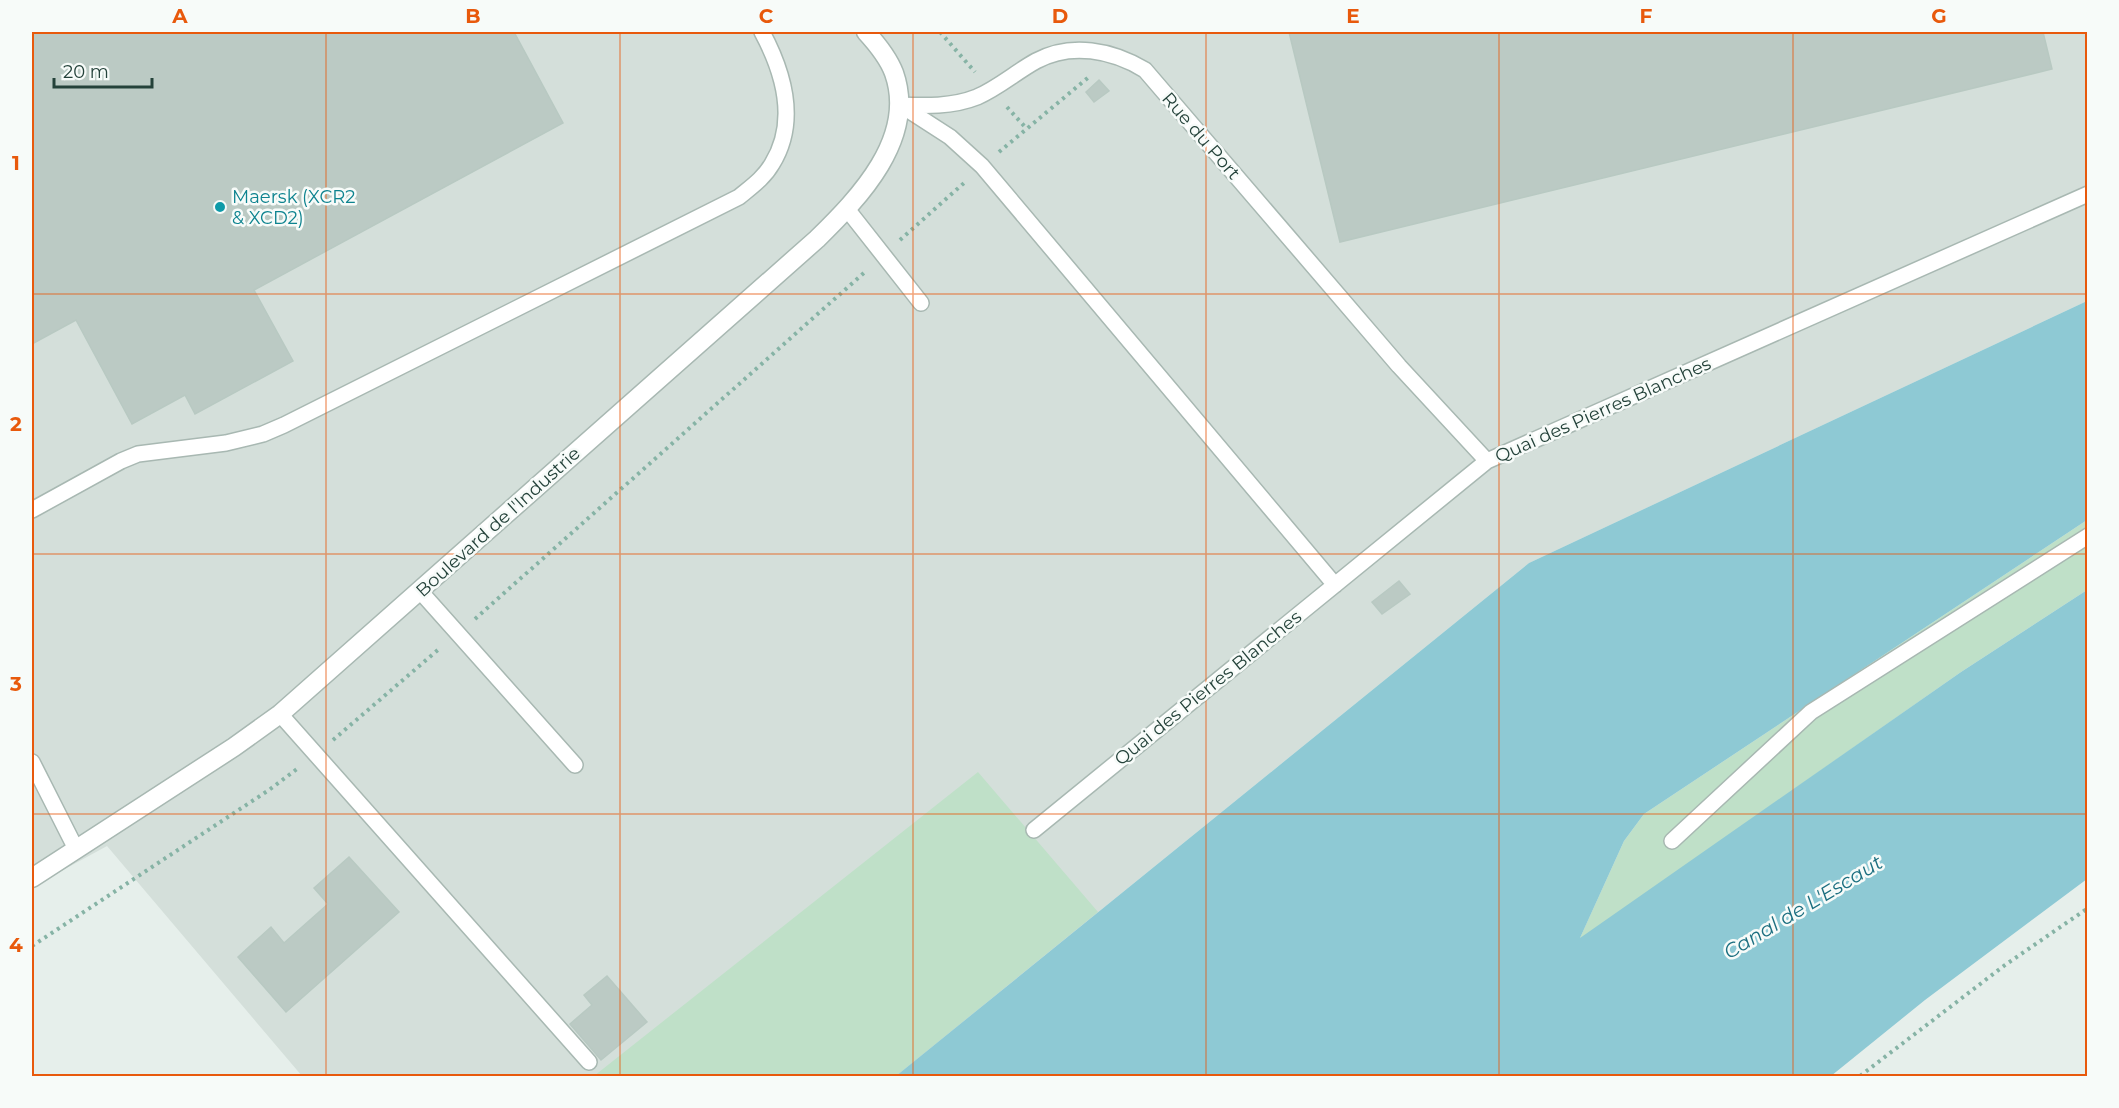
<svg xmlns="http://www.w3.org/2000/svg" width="2119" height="1108" font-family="Montserrat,sans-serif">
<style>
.built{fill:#d4dfda}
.green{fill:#bfe0c8}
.water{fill:#8ec9d4}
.building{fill:#bbcac4;stroke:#b8c9c2;stroke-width:1.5}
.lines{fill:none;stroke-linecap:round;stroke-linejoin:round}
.lane-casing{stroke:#a8b8b2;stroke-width:18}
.street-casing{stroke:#a8b8b2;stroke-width:21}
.path{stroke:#86b3a5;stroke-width:4;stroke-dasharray:3 4.5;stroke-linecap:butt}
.lane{stroke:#fff;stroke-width:15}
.street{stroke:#fff;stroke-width:18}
.grid{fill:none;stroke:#e8590c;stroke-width:1.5;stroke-opacity:0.55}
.culture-dot{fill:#0f9aa8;stroke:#f7fbf9;stroke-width:2}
.labels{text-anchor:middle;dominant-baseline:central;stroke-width:5;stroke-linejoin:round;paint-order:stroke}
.street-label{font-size:18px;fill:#24423a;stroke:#f7fbf9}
.culture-label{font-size:18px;fill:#0d838f;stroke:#f7fbf9;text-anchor:start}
.water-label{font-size:20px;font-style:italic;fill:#1c6f80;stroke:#f7fbf9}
.neatline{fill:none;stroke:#e8590c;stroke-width:2}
.grid-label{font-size:20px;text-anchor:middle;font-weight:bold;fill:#e8590c}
</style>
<rect width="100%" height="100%" fill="#e6efeb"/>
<path class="built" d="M 32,32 L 2087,32 L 2087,301 L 1529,563 L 896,1076 L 302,1076 L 107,846 L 32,887 Z"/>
<path class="green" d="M 2087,520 L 2087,590 L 1961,672 L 1579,940 L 1624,841 L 1644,814 Z
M 978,772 L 1098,912 L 896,1076 L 594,1076 Z"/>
<path class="water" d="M 2087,301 L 2087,520 L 1644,814 L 1624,841 L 1580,938 L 1961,672 L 2087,590 L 2087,879 L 1925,1000 L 1831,1076 L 896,1076 L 1529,563 Z"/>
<path class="building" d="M 32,32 L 514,32 L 563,123 L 254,290 L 293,361 L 195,414 L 185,395 L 132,424 L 76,320 L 32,344 Z
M 1289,32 L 2043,32 L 2052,69 L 1340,242 Z
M 1099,80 L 1109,91 L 1094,102 L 1086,92 Z
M 1399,581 L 1410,594 L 1382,614 L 1372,602 Z
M 349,857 L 399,912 L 286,1012 L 238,957 L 271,927 L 284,943 L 328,904 L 314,888 Z
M 607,976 L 647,1022 L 601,1060 L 570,1024 L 592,1005 L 584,995 Z"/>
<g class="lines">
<g class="lane-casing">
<path id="lane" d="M 899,105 C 925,106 952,107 977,97 C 998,88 1016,72 1036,61 C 1071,42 1112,50 1145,70 L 1399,366 L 1487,461
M 902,106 L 950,137 L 982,166 L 1335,585
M 847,209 L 921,303
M 32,510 L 121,461 L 138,454 L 226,443 L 263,434 L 284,425 L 739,197 C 751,187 764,178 772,164 C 798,122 784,73 762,32
M 420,591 L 575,765
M 280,714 L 589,1062
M 32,762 L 76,849
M 1034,830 L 1487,461 L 2088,194
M 1672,841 L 1811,712 L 2088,536"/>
</g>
<g class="street-casing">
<path id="street" d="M 32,878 L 234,747 L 280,714 L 817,239 C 859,198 917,138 894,73 C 888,57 877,44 866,32"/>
</g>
<path class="path" d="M 940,32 L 975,72
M 1007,107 L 1026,128
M 999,152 L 1090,76
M 900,240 L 964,183
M 475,619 L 866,271
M 333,740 L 439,649
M 32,946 L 269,790 L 297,769
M 1860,1076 L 2005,965 L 2088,908"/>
<use href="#lane" class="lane"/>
<use href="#street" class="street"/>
</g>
<path class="grid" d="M 326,32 L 326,1076M 620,32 L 620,1076M 913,32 L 913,1076M 1206,32 L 1206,1076M 1499,32 L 1499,1076M 1793,32 L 1793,1076M 32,294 L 2088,294M 32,554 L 2088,554M 32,814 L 2088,814"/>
<circle class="culture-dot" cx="220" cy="207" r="6"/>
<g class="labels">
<g class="street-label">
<text transform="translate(1201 136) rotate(49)">Rue du Port</text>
<text transform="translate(1603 410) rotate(-24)">Quai des Pierres Blanches</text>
<text transform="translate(498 522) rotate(-42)">Boulevard de l'Industrie</text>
<text transform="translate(1208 688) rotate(-39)">Quai des Pierres Blanches</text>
</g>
<g class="culture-label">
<text x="232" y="197">Maersk (XCR2<tspan x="232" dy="21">&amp; XCD2)</tspan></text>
</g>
<g class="water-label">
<text transform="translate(1803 907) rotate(-31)">Canal de L'Escaut</text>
</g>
</g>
<rect width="2119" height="1108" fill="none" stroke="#f7fbf9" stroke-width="66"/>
<path d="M54 78v9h98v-9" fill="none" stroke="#24423a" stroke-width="3"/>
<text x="63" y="78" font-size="18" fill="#24423a" stroke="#f7fbf9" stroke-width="4.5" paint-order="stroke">20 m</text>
<rect x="33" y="33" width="2053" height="1042" class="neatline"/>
<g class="grid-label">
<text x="180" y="23">A</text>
<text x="473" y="23">B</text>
<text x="766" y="23">C</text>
<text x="1060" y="23">D</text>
<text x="1353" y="23">E</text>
<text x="1646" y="23">F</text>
<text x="1939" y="23">G</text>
<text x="16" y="170">1</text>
<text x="16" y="431">2</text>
<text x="16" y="691">3</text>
<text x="16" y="952">4</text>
</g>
</svg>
